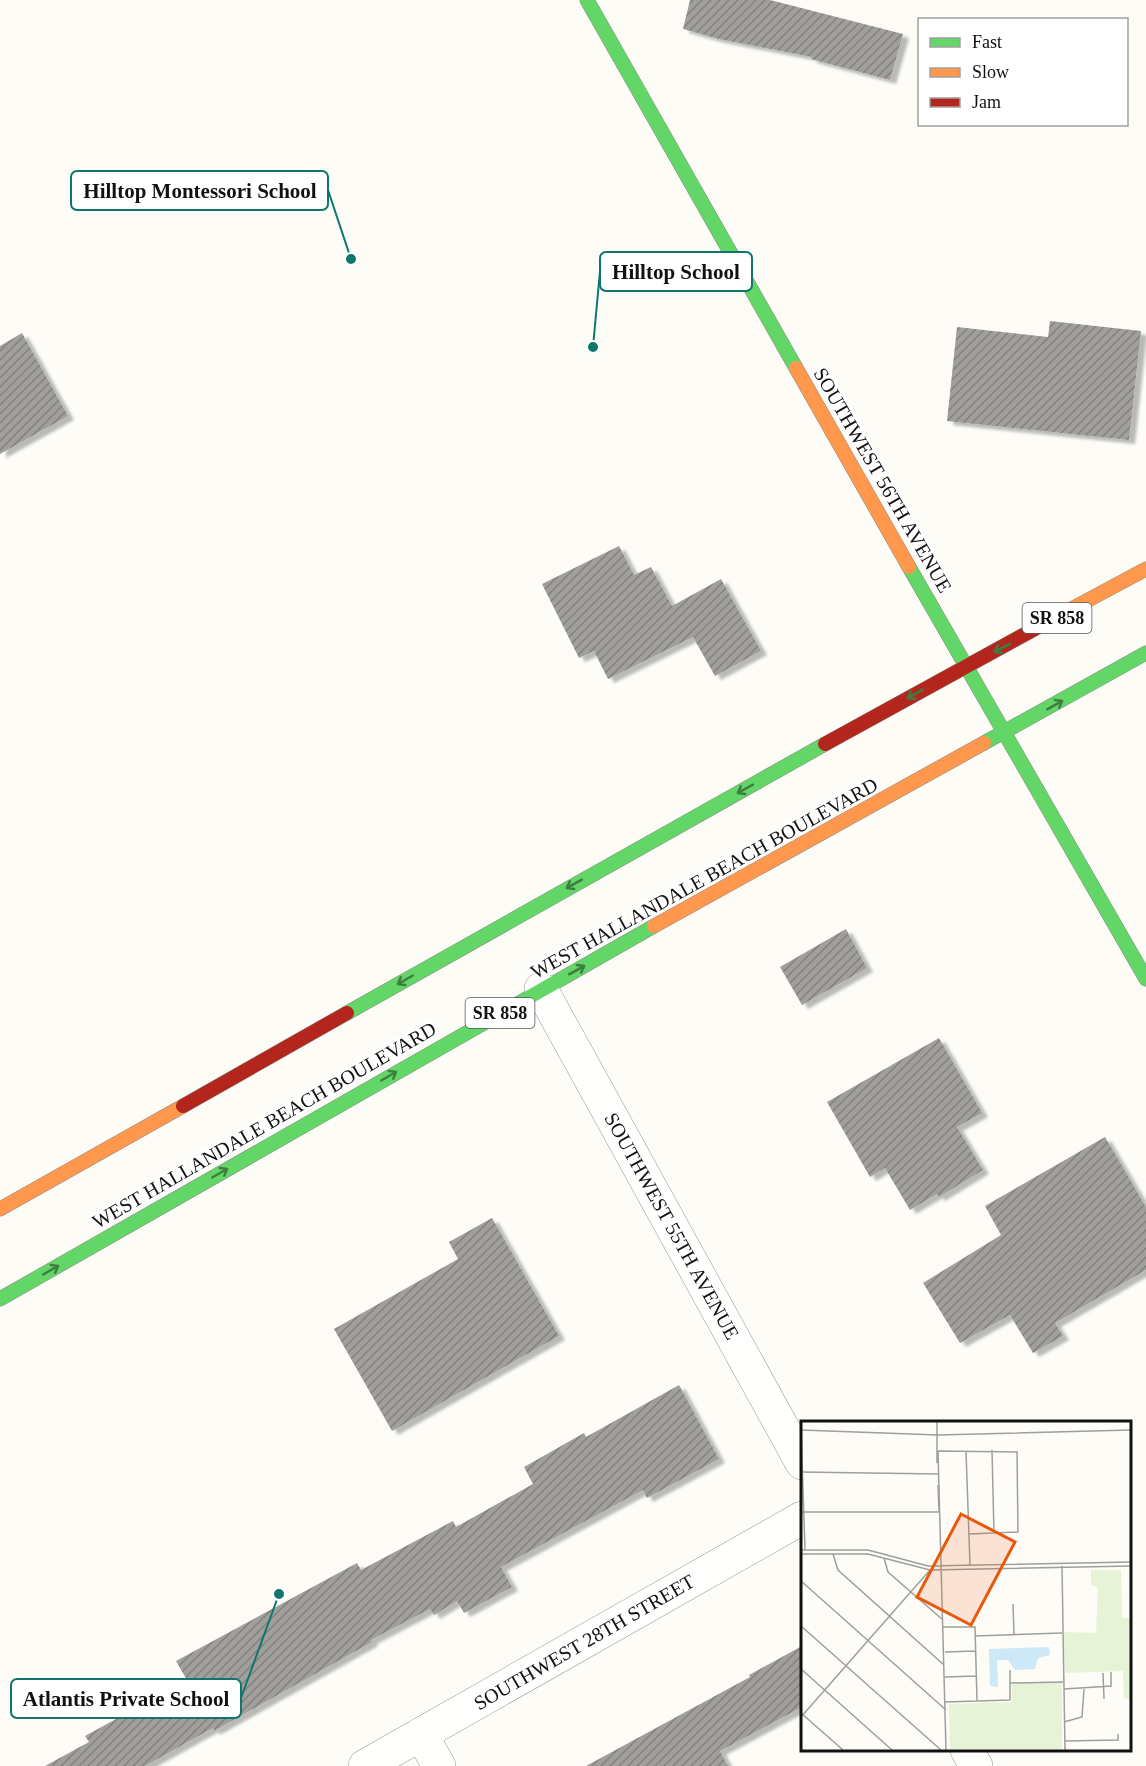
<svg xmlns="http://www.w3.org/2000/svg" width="1146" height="1766" font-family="'Times New Roman',serif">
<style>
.building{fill:url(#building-hatch);filter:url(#shadow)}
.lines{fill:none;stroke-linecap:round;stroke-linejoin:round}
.street-casing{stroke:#979795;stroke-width:34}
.fast-casing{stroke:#8e8d8b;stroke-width:15}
.slow-casing{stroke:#8e8d8b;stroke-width:15}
.jam-casing{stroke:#8e8d8b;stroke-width:15}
.street{stroke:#fffffe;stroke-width:33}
.fast{stroke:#63d668;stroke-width:14}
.slow{stroke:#ff974d;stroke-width:14}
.jam{stroke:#b3261e;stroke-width:14}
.oneway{stroke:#3e7d41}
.labels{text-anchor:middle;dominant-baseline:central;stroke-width:6;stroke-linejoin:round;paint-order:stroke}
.shield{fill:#fff;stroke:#585858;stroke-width:1.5}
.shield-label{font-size:18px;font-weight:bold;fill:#111}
.street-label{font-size:20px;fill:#111;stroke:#fff}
.inset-road{fill:none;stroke:#9f9e9b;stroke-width:1.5}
.view{fill:#e8590c;fill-opacity:0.15;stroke:#e8590c;stroke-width:3}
.inset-edge{fill:none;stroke:#111;stroke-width:3}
.leader{fill:none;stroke:#0f766e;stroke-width:2}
.callout-dot{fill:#0f766e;stroke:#fff;stroke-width:2}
.callout{fill:#fff;stroke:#0f766e;stroke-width:2}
.callout-label{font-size:21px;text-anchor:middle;font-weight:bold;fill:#111}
</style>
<defs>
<pattern id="building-hatch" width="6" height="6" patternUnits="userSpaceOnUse" patternTransform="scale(1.5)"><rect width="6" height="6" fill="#a19f9c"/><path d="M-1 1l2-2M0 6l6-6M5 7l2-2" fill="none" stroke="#82807e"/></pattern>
<filter id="shadow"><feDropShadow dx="6" dy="4" stdDeviation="1.5" flood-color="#0004"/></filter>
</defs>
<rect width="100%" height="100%" fill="#fdfcf7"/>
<path class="building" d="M 690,0 L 770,0 L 903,34 L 890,80 L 811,59 L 812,57 L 719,39 L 683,29 Z
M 1050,321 L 1141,331 L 1129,440 L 947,421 L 957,327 L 1048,337 Z
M 22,333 L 68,416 L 0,454 L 0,346 Z
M 619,546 L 634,575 L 651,567 L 672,606 L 721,579 L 761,651 L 715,676 L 693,637 L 608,679 L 594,651 L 579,658 L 542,584 Z
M 846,929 L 867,968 L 802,1005 L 780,967 Z
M 939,1038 L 982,1113 L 957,1127 L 983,1170 L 939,1197 L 937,1194 L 910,1210 L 885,1168 L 870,1177 L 827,1102 Z
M 1105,1137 L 1146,1207 L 1146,1270 L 1055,1323 L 1063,1336 L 1033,1353 L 1010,1315 L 960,1343 L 923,1283 L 1001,1235 L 985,1206 Z
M 492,1218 L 559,1336 L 392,1431 L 334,1329 L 458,1259 L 449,1242 Z
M 679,1385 L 719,1459 L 647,1498 L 643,1490 L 501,1567 L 512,1587 L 464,1613 L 457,1601 L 434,1615 L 430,1609 L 371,1640 L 372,1642 L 214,1731 L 213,1728 L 145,1766 L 45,1766 L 89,1742 L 85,1736 L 187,1680 L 176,1661 L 357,1563 L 361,1570 L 453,1521 L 456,1527 L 533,1484 L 524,1467 L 584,1433 L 586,1437 Z
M 802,1646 L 802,1707 L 720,1751 L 728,1766 L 586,1766 L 750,1677 L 749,1675 Z"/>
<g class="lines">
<g class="street-casing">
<path id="street" d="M 541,989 L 802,1463
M 421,1734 L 439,1766
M 967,1750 L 976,1766
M 365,1766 L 802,1518"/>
</g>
<g class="fast-casing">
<path id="fast" d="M 587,0 L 796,368
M 909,567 L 1146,979
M 984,743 L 1146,653
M 347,1013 L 825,744
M 0,1299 L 654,926"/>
</g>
<g class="slow-casing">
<path id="slow" d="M 796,368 L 909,567
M 1049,621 L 1146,569
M 654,926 L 984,743
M 0,1209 L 183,1106"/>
</g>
<g class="jam-casing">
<path id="jam" d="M 825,744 L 1049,621
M 183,1106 L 347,1013"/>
</g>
<use href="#street" class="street"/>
<use href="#fast" class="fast"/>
<use href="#slow" class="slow"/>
<use href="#jam" class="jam"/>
</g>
<defs><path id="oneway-shaft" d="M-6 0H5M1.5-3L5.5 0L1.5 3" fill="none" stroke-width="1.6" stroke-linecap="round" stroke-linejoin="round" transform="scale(1.5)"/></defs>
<g class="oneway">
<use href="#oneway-shaft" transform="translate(1002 648) rotate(153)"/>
<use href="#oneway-shaft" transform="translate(915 694) rotate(151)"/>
<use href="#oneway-shaft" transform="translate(1055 705) rotate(-29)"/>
<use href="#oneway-shaft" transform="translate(745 789) rotate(151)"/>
<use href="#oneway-shaft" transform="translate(574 884) rotate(151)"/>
<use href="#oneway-shaft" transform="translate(577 970) rotate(-29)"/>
<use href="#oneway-shaft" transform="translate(405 980) rotate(150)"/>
<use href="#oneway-shaft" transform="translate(389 1076) rotate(-30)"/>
<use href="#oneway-shaft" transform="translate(220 1173) rotate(-30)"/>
<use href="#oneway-shaft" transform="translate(51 1270) rotate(-30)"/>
</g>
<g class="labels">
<g class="shield">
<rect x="1022.5" y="603" width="69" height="30" rx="4.5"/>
<rect x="465.5" y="998" width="69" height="30" rx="4.5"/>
</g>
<g class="shield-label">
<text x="1057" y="618">SR 858</text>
<text x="500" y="1013">SR 858</text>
</g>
<g class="street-label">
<text transform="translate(883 480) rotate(60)">SOUTHWEST 56TH AVENUE</text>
<text transform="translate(704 878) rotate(-29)">WEST HALLANDALE BEACH BOULEVARD</text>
<text transform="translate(264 1125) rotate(-30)">WEST HALLANDALE BEACH BOULEVARD</text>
<text transform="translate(672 1226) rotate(61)">SOUTHWEST 55TH AVENUE</text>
<text transform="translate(584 1642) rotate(-30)">SOUTHWEST 28TH STREET</text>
</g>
</g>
<g transform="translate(801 1421)">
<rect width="330" height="330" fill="#fdfcf7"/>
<path d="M 290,149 L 320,149 L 321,197 L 330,197 L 330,278 L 323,278 L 322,250 L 264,252 L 263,211 L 295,212 L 297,167 L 290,163 ZM 261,261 L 261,329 L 149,329 L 148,283 L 211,281 L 211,263 Z" fill="#e7f3d7"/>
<path d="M 248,226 L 249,234 L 237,237 L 234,248 L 214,249 L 207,239 L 196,239 L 197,266 L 189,265 L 188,228 Z" fill="#cde8f7"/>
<path class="inset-road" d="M 136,1 L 136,42M 0,9 L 137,14 L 330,9M 0,10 L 4,128M 191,29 L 193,112M 137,30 L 145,329M 137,30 L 216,31 L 217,111 L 168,113M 165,30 L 169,144M 0,51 L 138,53M 137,64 L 138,90M 0,91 L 139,91M 0,129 L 67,129 L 127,145 L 330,141M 0,133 L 67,133 L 129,149 L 330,145M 32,133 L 37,149 L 143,244M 83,137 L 87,151 L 142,199M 261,145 L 264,329M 0,160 L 145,289M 212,183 L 213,214M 0,205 L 140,329M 142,206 L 174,206 L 176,280M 174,215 L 261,212M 144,231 L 175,230M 0,248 L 91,329M 302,252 L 303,278M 144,256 L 175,255M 209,262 L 262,261M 263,268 L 310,265 L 310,251M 144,281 L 209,279 L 209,249M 0,292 L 42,329M 0,296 L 129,149M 263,301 L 281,296 L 283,268M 264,320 L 317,319 L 317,313"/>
<path class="view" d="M 160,93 L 214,121 L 170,204 L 116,176 Z"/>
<rect width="330" height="330" class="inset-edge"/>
</g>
<path class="leader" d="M351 259L328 190M593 347L600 271M279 1594L241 1698"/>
<g class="callout-dot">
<circle cx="351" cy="259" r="6"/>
<circle cx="593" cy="347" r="6"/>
<circle cx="279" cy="1594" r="6"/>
</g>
<g class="callout">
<rect x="71" y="171" width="257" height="39" rx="6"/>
<rect x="600" y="252" width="152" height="39" rx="6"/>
<rect x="11" y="1679" width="230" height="39" rx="6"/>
</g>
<g class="callout-label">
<text x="200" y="198">Hilltop Montessori School</text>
<text x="676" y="279">Hilltop School</text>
<text x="126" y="1706">Atlantis Private School</text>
</g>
<rect x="918" y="18" width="210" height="108" fill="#ffffff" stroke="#a0a0a0" stroke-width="1.5"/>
<rect x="930" y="38" width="30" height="9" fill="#63d668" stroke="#a0a0a0" stroke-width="1.5"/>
<text x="972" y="48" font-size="18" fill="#111111">Fast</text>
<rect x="930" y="68" width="30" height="9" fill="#ff974d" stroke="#a0a0a0" stroke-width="1.5"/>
<text x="972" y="78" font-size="18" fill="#111111">Slow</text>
<rect x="930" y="98" width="30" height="9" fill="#b3261e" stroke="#a0a0a0" stroke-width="1.5"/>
<text x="972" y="108" font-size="18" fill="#111111">Jam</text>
</svg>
